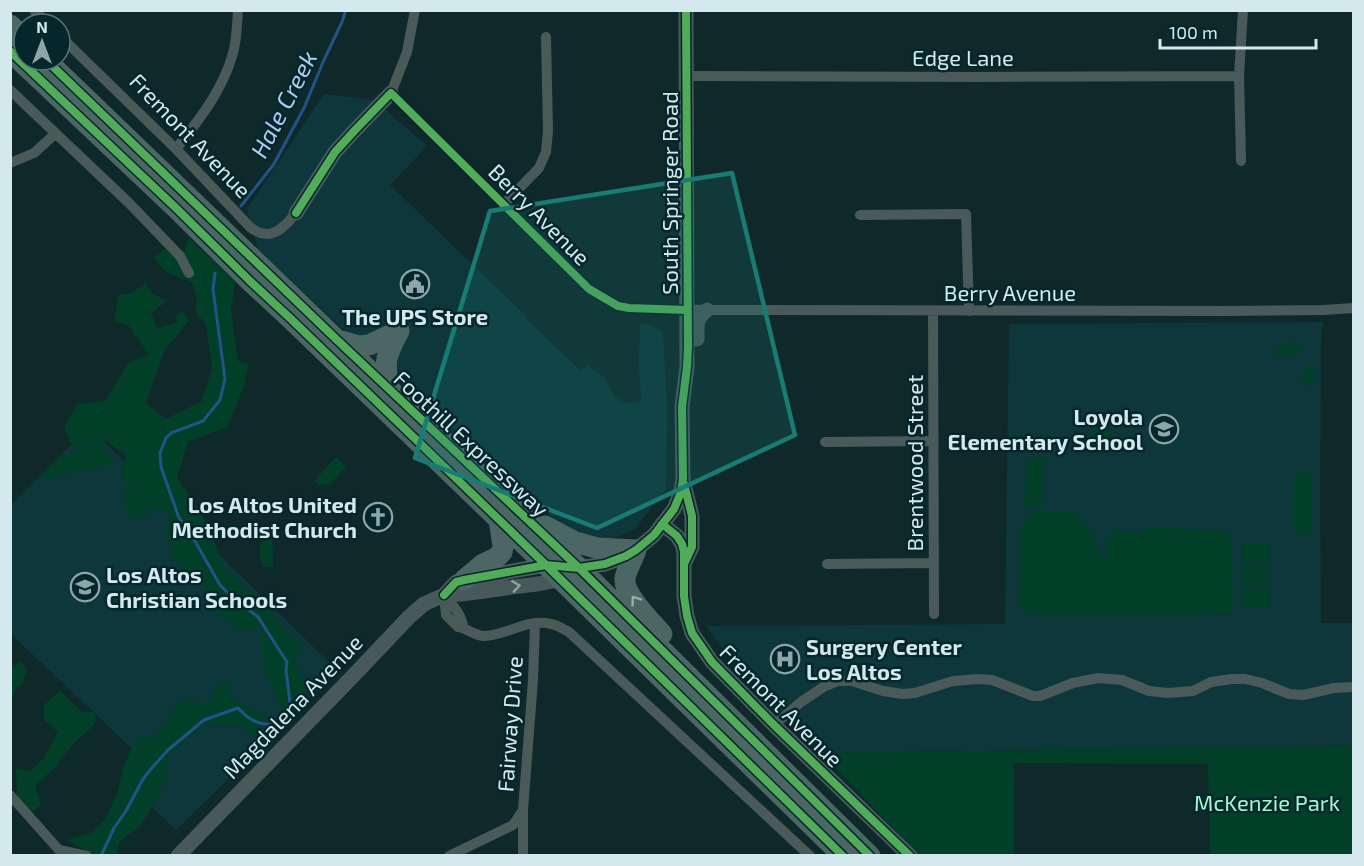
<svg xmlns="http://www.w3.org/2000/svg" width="1364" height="866" font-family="'Exo 2',sans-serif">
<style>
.built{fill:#0d373b}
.green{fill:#023f28}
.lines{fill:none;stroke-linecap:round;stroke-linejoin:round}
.stream{stroke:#225387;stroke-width:3}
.street{stroke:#495a59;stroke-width:10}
.secondary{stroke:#475a59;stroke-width:15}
.highway{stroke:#4c6663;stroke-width:21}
.cycleway-casing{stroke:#05272c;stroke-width:11}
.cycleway{stroke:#51ab58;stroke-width:8}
.oneway{stroke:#8da2a3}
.oneway2{stroke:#96aeaf}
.marked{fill:#197c74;fill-opacity:0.2;stroke:#197c74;stroke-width:4.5;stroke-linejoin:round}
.labels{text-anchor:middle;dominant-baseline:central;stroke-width:5;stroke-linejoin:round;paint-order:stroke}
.street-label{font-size:22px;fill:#d3e9ed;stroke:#05272c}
.poi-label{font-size:22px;font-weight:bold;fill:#d3e9ed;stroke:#05272c;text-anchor:end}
.park-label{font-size:22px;fill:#9ffbca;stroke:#05272c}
.water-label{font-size:24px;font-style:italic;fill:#b1ccee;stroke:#05272c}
</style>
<rect width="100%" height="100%" fill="#0f292b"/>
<path class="built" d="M 324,94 L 374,100 L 427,146 L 390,185 L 527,317 L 526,319 L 581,371 L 587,365 L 604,377 L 614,396 L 625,403 L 641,402 L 639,363 L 640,324 L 651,325 L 663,332 L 667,404 L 666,489 L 635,529 L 617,537 L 590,543 L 566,530 L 259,253 L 247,209 Z
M 1323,322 L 1321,338 L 1320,497 L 1321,623 L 1353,623 L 1353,746 L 821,753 L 768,705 L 748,683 L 706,626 L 1005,624 L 1009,324 Z
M 89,427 L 338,671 L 176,830 L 148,803 L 158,771 L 124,741 L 11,634 L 10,506 Z"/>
<path class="green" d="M 189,238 L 235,282 L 231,310 L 238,361 L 249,364 L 244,386 L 227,427 L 188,442 L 177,478 L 199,509 L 209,528 L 224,568 L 265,605 L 292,639 L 304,642 L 294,659 L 308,691 L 299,708 L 283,713 L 267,675 L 262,657 L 262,627 L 236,630 L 232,620 L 221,620 L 205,589 L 203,579 L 192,574 L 174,559 L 166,532 L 169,513 L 148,505 L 149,515 L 130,520 L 122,490 L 141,485 L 127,485 L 120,474 L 126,456 L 107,441 L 74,450 L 64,427 L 77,404 L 105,401 L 123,372 L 127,364 L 149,354 L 128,325 L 114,321 L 119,294 L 131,294 L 145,283 L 153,294 L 167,301 L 151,313 L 157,328 L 177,323 L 176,315 L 183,312 L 189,321 L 164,351 L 146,403 L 166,419 L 202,401 L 212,368 L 206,324 L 195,312 L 197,299 L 192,282 L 167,273 L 153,257 L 169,246 L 185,252 Z
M 1289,341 L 1302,344 L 1297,356 C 1288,356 1277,357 1270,352 Z
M 1314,364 L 1315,385 L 1305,386 L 1300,379 L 1301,372 L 1307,370 L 1308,365 Z
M 1092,427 L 1112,427 L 1112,454 L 1091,453 Z
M 103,444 L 115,463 L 55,477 L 47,483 L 41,476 L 61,456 Z
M 336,457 L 346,467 L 330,484 L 319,485 L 314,481 Z
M 1027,458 L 1045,458 L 1042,507 L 1024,507 Z
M 1294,471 L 1311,471 L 1311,535 L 1294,535 Z
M 1074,510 L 1095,538 L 1099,552 L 1106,561 L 1107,537 L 1114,530 L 1144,532 L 1144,530 L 1146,527 L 1218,530 L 1232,535 L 1233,606 L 1227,613 L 1193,616 L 1031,615 L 1022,610 L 1018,603 L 1022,527 L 1025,518 L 1034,512 Z
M 266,534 L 272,534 L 273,567 L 263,567 C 258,553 258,548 266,534 Z
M 1241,543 L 1270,543 L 1270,562 L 1241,562 Z
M 1241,566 L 1270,566 L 1270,585 L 1241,585 Z
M 1241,589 L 1270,589 L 1270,608 L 1241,608 Z
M 21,661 L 27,671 L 21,686 L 16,687 L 13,697 L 11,700 L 11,667 Z
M 218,683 L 232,683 L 230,698 L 270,717 L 253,737 L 238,726 L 204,724 L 168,756 L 168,771 L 157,800 L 140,826 L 120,841 L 116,855 L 95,855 L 67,840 L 90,833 L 105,820 L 118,791 L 123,768 L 136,738 L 153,737 L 183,697 L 207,705 Z
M 60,691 L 81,711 L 95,712 L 96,721 L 91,728 L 73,744 L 57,765 L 35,786 L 41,805 L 32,812 L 17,800 L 16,768 L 31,771 L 44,758 L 58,732 L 44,720 L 44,705 Z
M 1353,746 L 1353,855 L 1210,855 L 1208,764 L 1014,763 L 1014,855 L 919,855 L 821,753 Z"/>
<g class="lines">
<path class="stream" d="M 241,206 L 274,164 L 304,108 L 324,60 L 342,22 L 346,10
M 215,273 L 213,289 L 225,379 L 220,400 L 203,421 L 171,433 L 166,438 L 160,453 L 161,467 L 179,518 L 188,529 L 220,585 L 233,598 L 258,617 L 287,662 L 286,670 L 291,711
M 101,856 L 114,828 L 126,811 L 143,779 L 150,770 L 168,750 L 204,720 L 238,708 C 248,719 262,728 278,723"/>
<path class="street" d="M 34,10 L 48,24
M 415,10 L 407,52 L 391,93 L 589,289 L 618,306 L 629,308 L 707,310 L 1225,311 L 1323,310 L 1354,308
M 60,36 L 176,149 L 250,227 C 270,243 283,229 296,213
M 687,76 L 979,77 L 1239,76
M 10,90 L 129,203 L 180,256 L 189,273
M 176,149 C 199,120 223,90 233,53 C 237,39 237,24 238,10
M 1241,161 L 1239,76 L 1243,10
M 10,163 L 34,153 L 55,134
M 504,204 L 539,168 L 546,152 L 548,131 L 546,37
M 860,215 L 966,214 L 969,311
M 933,311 L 934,614
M 825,442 L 933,441
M 827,564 L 933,563
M 444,595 L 446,615 L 458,627 C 468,628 473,636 485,636 C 507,635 529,618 551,624 C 557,625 563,629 569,632 L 810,856
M 444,595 C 452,605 462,614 463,627
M 774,725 L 801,702 L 825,686 L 838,681 L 852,681 L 883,691 L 902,694 L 915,693 L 953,681 L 978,679 L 992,680 L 1033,696 L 1040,696 L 1073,683 L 1098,678 L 1122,680 L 1149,691 L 1168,693 L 1193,691 L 1211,682 L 1232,679 L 1245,679 L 1262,683 L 1289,694 L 1303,695 L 1334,688 L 1354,687
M 10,795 L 59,850 L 87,856
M 523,810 L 523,856
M 449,856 L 513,825 L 523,810 L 533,680 L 535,623"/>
<path class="secondary" d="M 296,213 L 335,152 L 357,128 L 391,93
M 697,339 C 697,325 695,319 707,310
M 684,484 L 692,516 L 692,547 L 685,562
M 662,524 L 677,536 L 682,544 L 684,552 L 684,596 L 687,616 L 692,633 L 712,662 L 774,725 L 910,856
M 444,595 C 464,595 485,591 505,588 C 525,585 549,585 566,575
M 178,856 L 354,675 L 409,617 L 424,604 L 444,595 L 456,582 L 464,580 L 546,565 L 579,568 L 605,564 L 626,556 L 636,550 L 654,535 L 674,509 L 681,492 L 683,479 L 682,407 L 687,367 L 686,10"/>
<path class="highway" d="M 10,25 L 24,38
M 10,51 L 176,208 L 250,281 L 291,319 L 546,565 L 843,856
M 46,60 L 336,339 L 579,568 L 870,856
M 338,340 L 359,346 L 369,345 L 399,331
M 389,390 C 384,360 385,358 399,331
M 545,526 L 575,542 L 597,548 L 636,550 C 633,559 627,569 625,578 C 623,595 651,621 662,634
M 464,580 L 483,564 L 496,558 L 502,552 L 503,546 L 499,520"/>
<g class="cycleway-casing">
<path id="cycleway" d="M 10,51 L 176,208 L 250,281 L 291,319 L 546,565 L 843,856
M 46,60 L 336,339 L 579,568 L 870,856
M 296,213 L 335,152 L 357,128 L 391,93 L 589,289 L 618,306 L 629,308 L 687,310
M 684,484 L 692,516 L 692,547 L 685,562
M 662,524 L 677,536 L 682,544 L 684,552 L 684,596 L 687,616 L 692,633 L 712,662 L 774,725 L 910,856
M 444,595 L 456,582 L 464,580 L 546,565 L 579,568 L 605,564 L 626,556 L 636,550 L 654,535 L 674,509 L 681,492 L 683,479 L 682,407 L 687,367 L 688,347 L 686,10"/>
</g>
<use href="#cycleway" class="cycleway"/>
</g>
<defs><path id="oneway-chevron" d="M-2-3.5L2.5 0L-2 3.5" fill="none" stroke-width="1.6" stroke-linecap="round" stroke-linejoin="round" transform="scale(1.5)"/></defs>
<use class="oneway" href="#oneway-chevron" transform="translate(516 586) rotate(-8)"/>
<use class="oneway2" href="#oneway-chevron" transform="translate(635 600) rotate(-126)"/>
<path class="marked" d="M 732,173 L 795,435 L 597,528 L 415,458 L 490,211 Z"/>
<defs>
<g id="civic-ring" transform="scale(1.5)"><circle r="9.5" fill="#05272c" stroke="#8ea6a9" stroke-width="1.5"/><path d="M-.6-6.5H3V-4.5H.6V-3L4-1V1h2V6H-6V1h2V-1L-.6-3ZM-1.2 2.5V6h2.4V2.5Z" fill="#8ea6a9"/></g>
<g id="school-ring" transform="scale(1.5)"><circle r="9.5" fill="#05272c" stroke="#8ea6a9" stroke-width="1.5"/><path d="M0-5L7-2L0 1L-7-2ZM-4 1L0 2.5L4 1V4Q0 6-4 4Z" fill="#8ea6a9"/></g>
<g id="church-ring" transform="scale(1.5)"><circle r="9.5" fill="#05272c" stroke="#8ea6a9" stroke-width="1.5"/><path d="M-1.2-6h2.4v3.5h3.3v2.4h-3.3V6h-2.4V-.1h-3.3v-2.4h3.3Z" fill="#8ea6a9"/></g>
<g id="hospital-ring" transform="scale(1.5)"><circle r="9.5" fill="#05272c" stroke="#8ea6a9" stroke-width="1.5"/><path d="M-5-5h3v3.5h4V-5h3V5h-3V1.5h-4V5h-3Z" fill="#8ea6a9"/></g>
</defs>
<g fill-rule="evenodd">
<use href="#civic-ring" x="415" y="284"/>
<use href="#school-ring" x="1164" y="429"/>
<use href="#church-ring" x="378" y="517"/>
<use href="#school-ring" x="85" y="587"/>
<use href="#hospital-ring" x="785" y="659"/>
</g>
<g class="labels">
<g class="street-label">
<text x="963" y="57">Edge Lane</text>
<text transform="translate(191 135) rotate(46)">Fremont Avenue</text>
<text transform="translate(669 193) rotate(-90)">South Springer Road</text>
<text transform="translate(540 214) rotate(45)">Berry Avenue</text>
<text x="1010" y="292">Berry Avenue</text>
<text transform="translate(472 443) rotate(43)">Foothill Expressway</text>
<text transform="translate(914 463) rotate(-90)">Brentwood Street</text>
<text transform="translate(782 705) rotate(45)">Fremont Avenue</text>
<text transform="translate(292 706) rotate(-46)">Magdalena Avenue</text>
<text transform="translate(509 724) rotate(-86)">Fairway Drive</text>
</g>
<g class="poi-label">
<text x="415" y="316" text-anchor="middle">The UPS Store</text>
<text x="1143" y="416">Loyola<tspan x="1143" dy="25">Elementary School</tspan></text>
<text x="357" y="504">Los Altos United<tspan x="357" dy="25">Methodist Church</tspan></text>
<text x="106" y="574" text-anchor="start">Los Altos<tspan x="106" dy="25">Christian Schools</tspan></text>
<text x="806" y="646" text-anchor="start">Surgery Center<tspan x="806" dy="25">Los Altos</tspan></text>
</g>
<g class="park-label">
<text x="1267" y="802">McKenzie Park</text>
</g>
<g class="water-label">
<text transform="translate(283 104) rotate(-63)">Hale Creek</text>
</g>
</g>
<rect width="1364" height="866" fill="none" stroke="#d3e9ed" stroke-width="24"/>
<g transform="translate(42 42)"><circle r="28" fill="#05272c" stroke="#577579" stroke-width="1.5"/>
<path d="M0-4.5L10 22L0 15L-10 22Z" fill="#8ea6a9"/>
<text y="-9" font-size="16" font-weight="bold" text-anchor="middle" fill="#d3e9ed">N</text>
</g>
<path d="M1160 39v9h156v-9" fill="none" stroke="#d3e9ed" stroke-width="3"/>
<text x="1169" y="39" font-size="18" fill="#d3e9ed" stroke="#05272c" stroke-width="4.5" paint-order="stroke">100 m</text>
</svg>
